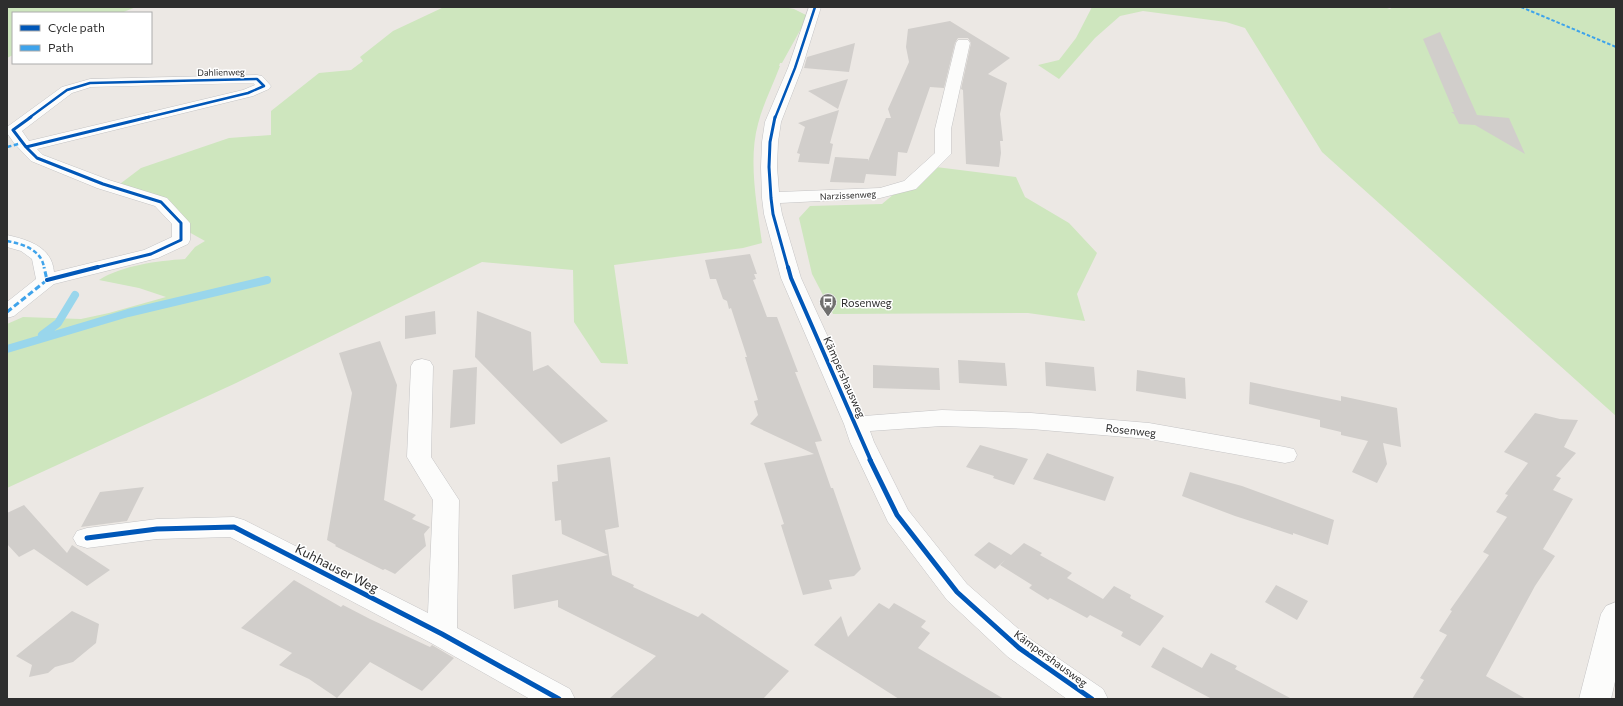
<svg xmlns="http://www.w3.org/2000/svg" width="1623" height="706" font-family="Commissioner,sans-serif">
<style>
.green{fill:#cee6be}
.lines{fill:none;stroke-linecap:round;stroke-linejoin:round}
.stream{stroke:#99d6ec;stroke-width:8}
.building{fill:#d1cecb}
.street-casing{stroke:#c5c4c5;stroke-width:1}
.street{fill:#fcfcfb;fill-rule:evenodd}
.quiet-far2{stroke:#3ea3eb;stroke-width:2;stroke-dasharray:3.5 2;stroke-linecap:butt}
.quiet-far1{stroke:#3ea3eb;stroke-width:2.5;stroke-dasharray:4.5 2.5;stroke-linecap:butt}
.quiet{stroke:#3ea3eb;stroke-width:3;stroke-dasharray:6 3;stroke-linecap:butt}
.cycleway-far3-casing{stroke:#fff;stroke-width:4}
.cycleway-far2-casing{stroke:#fff;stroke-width:5}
.cycleway-far1-casing{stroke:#fff;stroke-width:6}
.cycleway-casing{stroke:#fff;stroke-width:8}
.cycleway-far3{stroke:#0057b8;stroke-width:2.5}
.cycleway-far2{stroke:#0057b8;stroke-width:3}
.cycleway-far1{stroke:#0057b8;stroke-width:4}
.cycleway{stroke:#0057b8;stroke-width:5}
.labels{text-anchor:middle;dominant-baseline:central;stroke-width:3;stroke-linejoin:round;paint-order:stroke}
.far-street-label{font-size:9px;fill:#2e2e2e;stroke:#fff}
.poi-label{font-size:11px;fill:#2e2e2e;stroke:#fff;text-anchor:start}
.street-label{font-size:11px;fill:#2e2e2e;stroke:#fff}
.near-street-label{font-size:13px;fill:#2e2e2e;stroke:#fff}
</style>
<rect width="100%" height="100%" fill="#ece8e4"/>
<path class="green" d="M 7,7 L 136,7 L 121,13 L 13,13 L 13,55 L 7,58 Z
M 444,7 L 783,7 L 794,9 L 808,16 L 782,63 L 780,63 L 779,66 L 780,66 C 773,85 763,104 758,124 C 748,160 757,206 762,243 L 743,248 L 614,265 L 628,364 L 601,363 L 574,322 L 573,270 L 482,262 L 234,384 L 7,488 L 7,324 L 23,317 L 81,319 L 109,313 L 166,297 L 139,288 L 99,280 C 123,265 157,261 185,259 L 195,247 L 205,241 L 187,231 L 167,208 L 112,190 L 141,168 L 229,138 L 271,135 L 271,111 L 319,73 L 351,70 L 363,61 L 360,57 L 393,31 Z
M 1092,7 L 1384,7 L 1390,9 L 1393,7 L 1616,7 L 1616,416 L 1322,152 L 1245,28 L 1226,22 L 1143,11 L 1120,16 L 1095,38 L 1059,79 L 1038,65 L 1059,60 L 1076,38 Z
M 936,167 L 1016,177 L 1025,197 L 1069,223 L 1097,253 L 1077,294 L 1085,321 L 1028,313 L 833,314 L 812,274 L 799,218 L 810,206 L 882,204 L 894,194 Z"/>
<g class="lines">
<path class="stream" d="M 42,335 L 58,323 L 75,295
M 7,349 L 128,313 L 267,280"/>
</g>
<path class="building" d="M 950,21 L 1010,58 L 988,74 L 1007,83 L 1000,114 L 1003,141 L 1000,141 L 1001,153 L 999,167 L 966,164 L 963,90 L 961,89 L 971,43 L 968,38 L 958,38 L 955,43 L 944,88 L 930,87 L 907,153 L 898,152 L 896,176 L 866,174 L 864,183 L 830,182 L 835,157 L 868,159 L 868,161 L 886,118 L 891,118 L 888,109 L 909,62 L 906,47 L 908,29 Z
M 1440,32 L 1477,115 L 1509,118 L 1525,154 L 1475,125 L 1459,124 L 1454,114 L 1451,112 L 1454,112 L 1423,39 Z
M 855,43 L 849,72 L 804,68 L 807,57 Z
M 848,79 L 838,109 L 808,91 Z
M 839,110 L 830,143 L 833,144 L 829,164 L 798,162 L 800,154 L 797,153 L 805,127 L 798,123 Z
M 750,254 L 757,274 L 754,274 L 756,279 L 753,280 L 767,317 L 777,317 L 798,372 L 795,372 L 822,441 L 815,442 L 831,488 L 833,488 L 861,569 L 854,576 L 829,580 L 832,589 L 803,595 L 781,525 L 784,524 L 764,463 L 814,454 L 750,424 L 758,415 L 754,401 L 758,400 L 745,357 L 747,357 L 731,308 L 729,309 L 727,301 L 723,299 L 716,279 L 710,279 L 705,260 Z
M 435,311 L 436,334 L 405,339 L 405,316 Z
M 477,311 L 531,332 L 533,371 L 548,365 L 608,421 L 561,444 L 475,357 Z
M 380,341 L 397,385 L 384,500 L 416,515 L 412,519 L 430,527 L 424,534 L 426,546 L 395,574 L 385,569 L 383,570 L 335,546 L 336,545 L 327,540 L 352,393 L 339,353 Z
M 958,360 L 1005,363 L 1007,386 L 959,383 Z
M 1045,362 L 1094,367 L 1096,391 L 1046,386 Z
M 873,365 L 939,368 L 940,390 L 873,388 Z
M 477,367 L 475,424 L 450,428 L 453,370 Z
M 1137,370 L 1185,378 L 1186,399 L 1136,391 Z
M 1250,382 L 1341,401 L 1341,396 L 1397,408 L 1401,447 L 1383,443 L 1387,464 L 1377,483 L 1352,472 L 1368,441 L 1341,435 L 1341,432 L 1320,427 L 1320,420 L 1249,404 Z
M 1535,413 L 1560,419 L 1578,420 L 1564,447 L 1576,453 L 1556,476 L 1561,478 L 1553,490 L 1573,499 L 1543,549 L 1555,556 L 1535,586 L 1486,676 L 1526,699 L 1412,699 L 1424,680 L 1420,678 L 1447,635 L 1439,631 L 1452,611 L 1450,610 L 1489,555 L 1483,552 L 1507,517 L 1496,512 L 1508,495 L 1505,494 L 1528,463 L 1504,452 Z
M 980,445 L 1028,459 L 1014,485 L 993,478 L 994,476 L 966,467 Z
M 1047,453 L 1114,477 L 1105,501 L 1033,479 Z
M 610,457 L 619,527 L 605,530 L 612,575 L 634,585 L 633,587 L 698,617 L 702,613 L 789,671 L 763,699 L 609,699 L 656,656 L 558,607 L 558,600 L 514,609 L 512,575 L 608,555 L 562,534 L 561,520 L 555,521 L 552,482 L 558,481 L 557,465 Z
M 1190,472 L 1242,486 L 1334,520 L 1328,545 L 1293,533 L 1293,535 L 1235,516 L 1182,496 Z
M 144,487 L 127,521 L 81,527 L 100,492 Z
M 24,505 L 67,553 L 72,545 L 110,570 L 87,586 L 34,549 L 19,557 L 7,544 L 7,513 Z
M 989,542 L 1011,555 L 1024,543 L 1042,553 L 1040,555 L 1072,573 L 1067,578 L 1103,599 L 1114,586 L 1131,595 L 1130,598 L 1164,616 L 1140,646 L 1121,636 L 1123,632 L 1090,615 L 1087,618 L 1050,598 L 1048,600 L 1029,588 L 1032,585 L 1000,565 L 1005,560 L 995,569 L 974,555 Z
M 294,580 L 341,607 L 343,605 L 370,619 L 430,647 L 432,645 L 454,658 L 422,691 L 370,662 L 337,698 L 309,679 L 279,665 L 292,653 L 241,628 Z
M 1276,585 L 1308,601 L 1297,620 L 1265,602 Z
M 879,603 L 889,609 L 894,603 L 926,621 L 921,627 L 930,633 L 918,648 L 1004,699 L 899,699 L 814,645 L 841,616 L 848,637 Z
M 72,611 L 99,624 L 96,643 L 73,662 L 55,667 L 48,673 L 29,677 L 32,665 L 16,656 Z
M 1163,647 L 1202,668 L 1211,653 L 1237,666 L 1235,669 L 1292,699 L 1212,699 L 1151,667 Z"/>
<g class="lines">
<g class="street-casing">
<path id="street" d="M 809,7 L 821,7 L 802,68 L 781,122 L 778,142 L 777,167 L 779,192 L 880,188 L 904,181 L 935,153 L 935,129 L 956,43 L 958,40 L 968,40 L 970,43 L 951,129 L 951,154 L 916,189 L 880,198 L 780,203 L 782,214 L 801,278 L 864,416 L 942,410 L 1031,413 L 1149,423 L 1285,447 L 1294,449 L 1297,455 L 1294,461 L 1285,463 L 1149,439 L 1031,429 L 942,426 L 870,431 L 874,442 L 908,510 L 967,584 L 1030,639 L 1103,689 L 1108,699 L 1067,699 L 1008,657 L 947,600 L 888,522 L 850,442 L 844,424 L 781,278 L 764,214 L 762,198 L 761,167 L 762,142 L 765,122 L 788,68 Z
M 257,75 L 262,76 L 271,86 L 269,89 L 253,96 L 37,149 L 43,155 L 109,180 L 167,198 L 190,223 L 190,240 L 188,244 L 158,258 L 54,284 L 14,316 L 7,318 L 7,302 L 36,279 L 32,259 L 21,251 L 7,247 L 7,235 C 29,240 52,247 54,272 L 144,250 L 172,237 L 172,224 L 155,206 L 97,188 L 31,161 L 14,143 L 7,133 L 7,127 L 62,87 L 90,79 ZM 253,83 L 255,85 L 243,90 L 29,141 L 22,131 L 72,93 L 91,87 Z
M 422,359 L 430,361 L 433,366 L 431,457 L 459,500 L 457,628 L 570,689 L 575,699 L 530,699 L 431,643 L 230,537 L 157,539 L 87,548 L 77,545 L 73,538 L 77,531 L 87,528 L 157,519 L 234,517 L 244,520 L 428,613 L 433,500 L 407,457 L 411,366 L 414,361 Z
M 1616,602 L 1616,677 L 1611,699 L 1579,699 L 1601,614 L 1606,606 Z"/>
</g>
<use href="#street" class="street"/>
<path class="quiet-far2" d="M 1521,7 L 1616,47"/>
<path class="quiet-far1" d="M 7,147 L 22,143
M 7,241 C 23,244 42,250 44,268"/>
<path class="quiet" d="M 7,312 L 47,280 L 44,267"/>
<g class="cycleway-far3-casing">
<path id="cycleway-far3" d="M 29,118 L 67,90 L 90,83 L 257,79 L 264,86 L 248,93 L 145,118
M 775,118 L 795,68 L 815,7"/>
</g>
<g class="cycleway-far2-casing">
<path id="cycleway-far2" d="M 775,117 L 770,142 L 769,167 L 771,198 L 773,214 L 788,268
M 26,147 L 37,158 L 103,184 L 161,202 L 181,223 L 181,240 L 151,254 L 94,268
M 26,147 L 13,130 L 31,117
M 26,147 L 149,117"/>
</g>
<g class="cycleway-far1-casing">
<path id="cycleway-far1" d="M 788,267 L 791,278 L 871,461
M 47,280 L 98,267"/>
</g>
<g class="cycleway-casing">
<path id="cycleway" d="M 870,460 L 897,515 L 957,592 L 1019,648 L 1092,699
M 87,538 L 157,529 L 234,527 L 442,634 L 559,699"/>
</g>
<use href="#cycleway-far3" class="cycleway-far3"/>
<use href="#cycleway-far2" class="cycleway-far2"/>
<use href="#cycleway-far1" class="cycleway-far1"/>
<use href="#cycleway" class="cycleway"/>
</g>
<defs>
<g id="bus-pin" transform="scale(0.9)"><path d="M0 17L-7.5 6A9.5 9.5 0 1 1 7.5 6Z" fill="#706f6e" stroke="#fff"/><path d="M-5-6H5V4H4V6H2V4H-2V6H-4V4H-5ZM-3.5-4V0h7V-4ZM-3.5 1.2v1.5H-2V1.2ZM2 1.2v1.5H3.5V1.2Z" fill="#fff"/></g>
</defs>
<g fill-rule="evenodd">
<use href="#bus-pin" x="828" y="302"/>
</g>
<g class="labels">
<g class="far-street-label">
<text transform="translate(221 72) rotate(-1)">Dahlienweg</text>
<text transform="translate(848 195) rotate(-3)">Narzissenweg</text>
</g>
<g class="poi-label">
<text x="841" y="302">Rosenweg</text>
</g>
<g class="street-label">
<text transform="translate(845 377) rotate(66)">Kämpershausweg</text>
<text transform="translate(1131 430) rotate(6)">Rosenweg</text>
<text transform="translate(1051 658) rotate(36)">Kämpershausweg</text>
</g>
<g class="near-street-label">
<text transform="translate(337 568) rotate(27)">Kuhhauser Weg</text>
</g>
</g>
<rect width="1623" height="706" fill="none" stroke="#2e2e2e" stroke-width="16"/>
<rect x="12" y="12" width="140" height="52" fill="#ffffff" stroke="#ababab"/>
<rect x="20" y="25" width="20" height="6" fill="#0057b8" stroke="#ababab"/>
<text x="48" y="32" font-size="12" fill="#2e2e2e">Cycle path</text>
<rect x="20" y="45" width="20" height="6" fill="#3ea3eb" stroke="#ababab"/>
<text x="48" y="52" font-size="12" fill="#2e2e2e">Path</text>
</svg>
